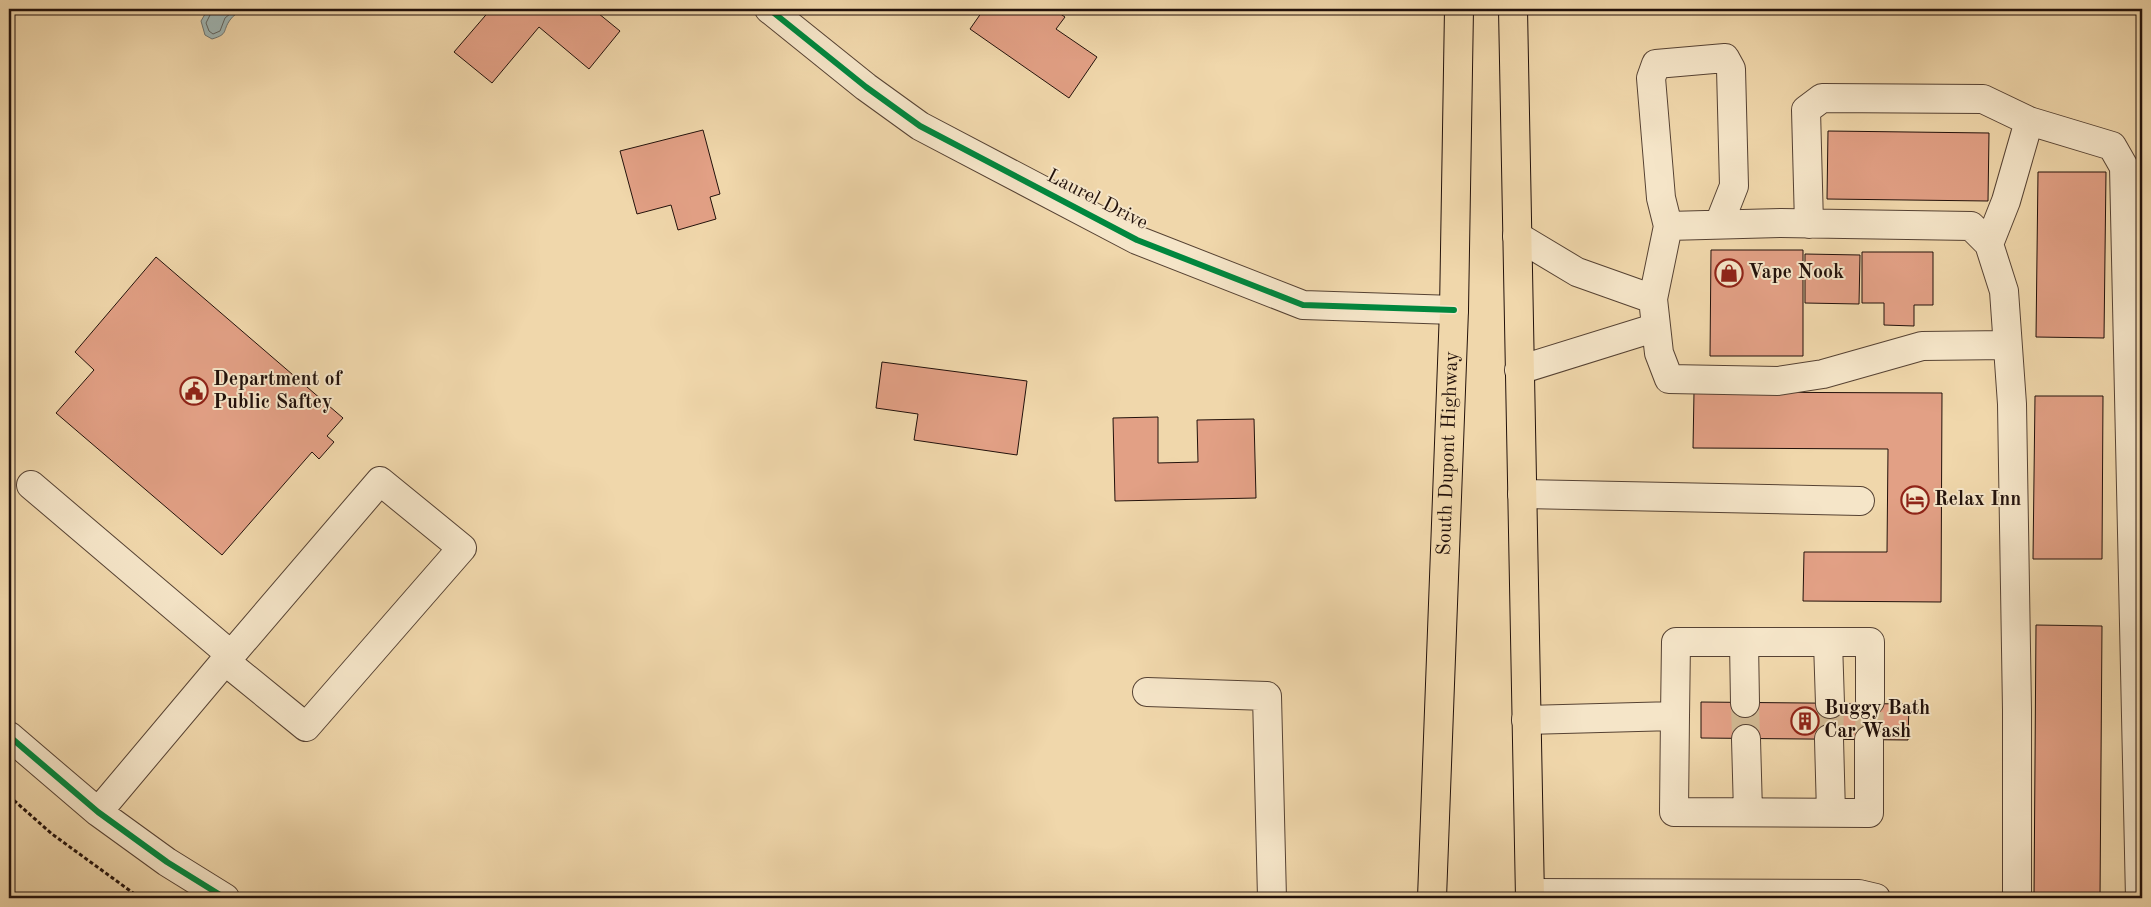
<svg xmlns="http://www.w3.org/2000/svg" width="2151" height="907" font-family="'Old Standard TT',serif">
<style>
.water{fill:#a0b7b5;stroke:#6e7571}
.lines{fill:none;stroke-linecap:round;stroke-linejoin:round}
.shore{stroke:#616460;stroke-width:1}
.building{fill:#e2a085;stroke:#22110b}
.minor-tunnel{stroke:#d1b993;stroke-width:28;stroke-dasharray:28 14;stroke-linecap:butt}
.minor-casing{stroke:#564233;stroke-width:30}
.highway-casing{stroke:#22110b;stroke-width:30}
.path{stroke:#22110b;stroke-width:3;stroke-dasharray:4 2.5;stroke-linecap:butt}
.minor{stroke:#f5e5c8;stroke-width:28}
.highway{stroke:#f0d7ab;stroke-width:28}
.cycleway-casing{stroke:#f5e5c8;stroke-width:9}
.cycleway{stroke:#00873e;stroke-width:6}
.labels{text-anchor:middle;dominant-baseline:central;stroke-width:4;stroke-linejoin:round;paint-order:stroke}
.street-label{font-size:20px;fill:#22110b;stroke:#f5e5c8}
.poi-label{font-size:20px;font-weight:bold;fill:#22110b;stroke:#f5e5c8;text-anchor:start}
</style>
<rect width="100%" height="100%" fill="#f0d7ab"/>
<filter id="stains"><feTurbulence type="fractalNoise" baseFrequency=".004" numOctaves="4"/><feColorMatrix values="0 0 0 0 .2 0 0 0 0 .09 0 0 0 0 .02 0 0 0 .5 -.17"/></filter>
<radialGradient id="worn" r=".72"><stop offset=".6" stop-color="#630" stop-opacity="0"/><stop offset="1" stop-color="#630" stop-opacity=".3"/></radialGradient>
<path class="water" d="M 208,9 L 241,9 C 238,14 233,15 230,20 C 222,31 229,34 212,39 L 205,35 L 201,21 Z"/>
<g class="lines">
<path class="shore" d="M 213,9 L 206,23 L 209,31 L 213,34 L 220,31 L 225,18 L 236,9"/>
</g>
<path class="building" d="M 491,9 L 593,9 L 620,31 L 589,69 L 539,27 L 492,83 L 454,52 Z
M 984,9 L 1053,9 L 1065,17 L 1056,29 L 1097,57 L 1069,98 L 970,29 Z
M 703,130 L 720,194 L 710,197 L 716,219 L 678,230 L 671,205 L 637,214 L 620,151 Z
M 1828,131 L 1989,133 L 1988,201 L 1827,199 Z
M 2038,172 L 2106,172 L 2104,338 L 2036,337 Z
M 1711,250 L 1803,250 L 1803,356 L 1710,356 Z
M 1862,252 L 1933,252 L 1933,305 L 1914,305 L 1914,326 L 1884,325 L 1884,303 L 1862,303 Z
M 1805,254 L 1860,255 L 1859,304 L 1805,303 Z
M 156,257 L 343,418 L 327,436 L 334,442 L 319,459 L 312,452 L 222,555 L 56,413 L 94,370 L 75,352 Z
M 882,362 L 1027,381 L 1017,455 L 914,440 L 918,414 L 876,408 Z
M 1694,392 L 1942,393 L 1941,602 L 1803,601 L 1804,552 L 1887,552 L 1888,449 L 1693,448 Z
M 2035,396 L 2103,396 L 2102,559 L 2033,559 Z
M 1158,417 L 1158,463 L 1198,462 L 1197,420 L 1254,419 L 1256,498 L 1115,501 L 1113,418 Z
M 2036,625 L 2102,626 L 2100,898 L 2034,898 Z
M 1701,702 L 1909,704 L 1908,740 L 1701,738 Z"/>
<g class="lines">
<path class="minor-tunnel" d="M 1745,703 L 1746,739
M 1829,739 L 1830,704
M 1869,740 L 1870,701"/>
<g class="minor-casing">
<path id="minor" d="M 769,9 L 866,87 L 920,126 L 1137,240 L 1303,305 L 1454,310
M 1809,224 L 1806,110 L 1822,98 L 1983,99 L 2029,121 L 2112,146 L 2124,167 L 2140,898
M 1668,226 L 1661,198 L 1651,78 L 1656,64 L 1725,58 L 1731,69 L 1734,186 L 1719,224
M 1517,236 L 1577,272 L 1653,299
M 1989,244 L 2006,201 L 2029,121
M 2007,345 L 1922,346 L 1823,374 L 1778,381 L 1669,379 L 1659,353 L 1653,299 L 1668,226 L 1781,223 L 1971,226 L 1989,244 L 2004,291 L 2012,404 L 2017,710 L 2017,898
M 1519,370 L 1654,328
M 31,485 L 231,655
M 1522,494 L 1860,501
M 1744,642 L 1745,703
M 1828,642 L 1830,704
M 1147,692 L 1267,696 L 1272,898
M 1675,716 L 1676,642 L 1870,642 L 1870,701
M 1526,720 L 1675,716 L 1674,812 L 1869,813 L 1869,740
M 9,736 L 98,812 L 167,862 L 225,898
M 1746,739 L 1748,812
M 1829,739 L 1831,813
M 98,812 L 225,661 L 231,655 L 380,481 L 462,548 L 306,727 L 225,661
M 1530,893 L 1859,894 L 1876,898"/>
</g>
<g class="highway-casing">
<g id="highway">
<path d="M 1513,9 L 1530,898"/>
<path id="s1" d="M 1432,898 L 1454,310 L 1459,9"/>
</g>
</g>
<path class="path" d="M 9,796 L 52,834 L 140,898"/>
<use href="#minor" class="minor"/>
<use href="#highway" class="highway"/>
<g class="cycleway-casing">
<path id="cycleway" d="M 769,9 L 866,87 L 920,126 L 1137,240 L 1303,305 L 1454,310
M 9,736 L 98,812 L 167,862 L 225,898"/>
</g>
<use href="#cycleway" class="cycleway"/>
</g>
<defs>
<g id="shop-ring" transform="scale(1.4375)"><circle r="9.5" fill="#f5e5c8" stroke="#8f2418" stroke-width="1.5"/><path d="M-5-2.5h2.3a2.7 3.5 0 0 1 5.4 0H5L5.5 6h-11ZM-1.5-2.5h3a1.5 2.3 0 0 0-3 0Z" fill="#8f2418"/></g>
<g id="civic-ring" transform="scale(1.4375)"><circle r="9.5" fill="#f5e5c8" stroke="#8f2418" stroke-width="1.5"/><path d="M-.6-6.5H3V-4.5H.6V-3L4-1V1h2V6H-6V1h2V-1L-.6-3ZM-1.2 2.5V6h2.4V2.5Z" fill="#8f2418"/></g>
<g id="hotel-ring" transform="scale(1.4375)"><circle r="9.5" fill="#f5e5c8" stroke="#8f2418" stroke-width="1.5"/><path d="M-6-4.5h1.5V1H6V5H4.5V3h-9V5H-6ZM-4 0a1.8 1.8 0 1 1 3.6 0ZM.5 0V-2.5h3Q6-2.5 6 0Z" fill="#8f2418"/></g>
<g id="building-ring" transform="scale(1.4375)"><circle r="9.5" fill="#f5e5c8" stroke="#8f2418" stroke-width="1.5"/><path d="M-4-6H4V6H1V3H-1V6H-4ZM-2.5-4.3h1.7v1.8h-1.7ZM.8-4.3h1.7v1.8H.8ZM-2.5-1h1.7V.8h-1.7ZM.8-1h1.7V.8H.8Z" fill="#8f2418"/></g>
</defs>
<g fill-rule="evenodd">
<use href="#shop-ring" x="1729" y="273"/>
<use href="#civic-ring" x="194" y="391"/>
<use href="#hotel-ring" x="1915" y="500"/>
<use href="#building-ring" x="1805" y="721"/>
</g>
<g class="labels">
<g class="street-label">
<text transform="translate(1097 200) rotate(27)">Laurel Drive</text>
<text stroke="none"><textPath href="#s1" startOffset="445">South Dupont Highway</textPath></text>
</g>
<g class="poi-label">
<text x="1748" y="273">Vape Nook</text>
<text x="213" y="380">Department of<tspan x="213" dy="23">Public Saftey</tspan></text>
<text x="1934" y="500">Relax Inn</text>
<text x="1824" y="709">Buggy Bath<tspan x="1824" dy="23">Car Wash</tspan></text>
</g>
</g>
<rect width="2151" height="907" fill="none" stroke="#f0d7ab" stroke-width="30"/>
<rect x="10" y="10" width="2131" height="887" fill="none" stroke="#22110b" stroke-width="2.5"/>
<rect x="15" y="15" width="2121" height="877" fill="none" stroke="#22110b"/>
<rect width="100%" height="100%" filter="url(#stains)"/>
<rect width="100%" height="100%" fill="url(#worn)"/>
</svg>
